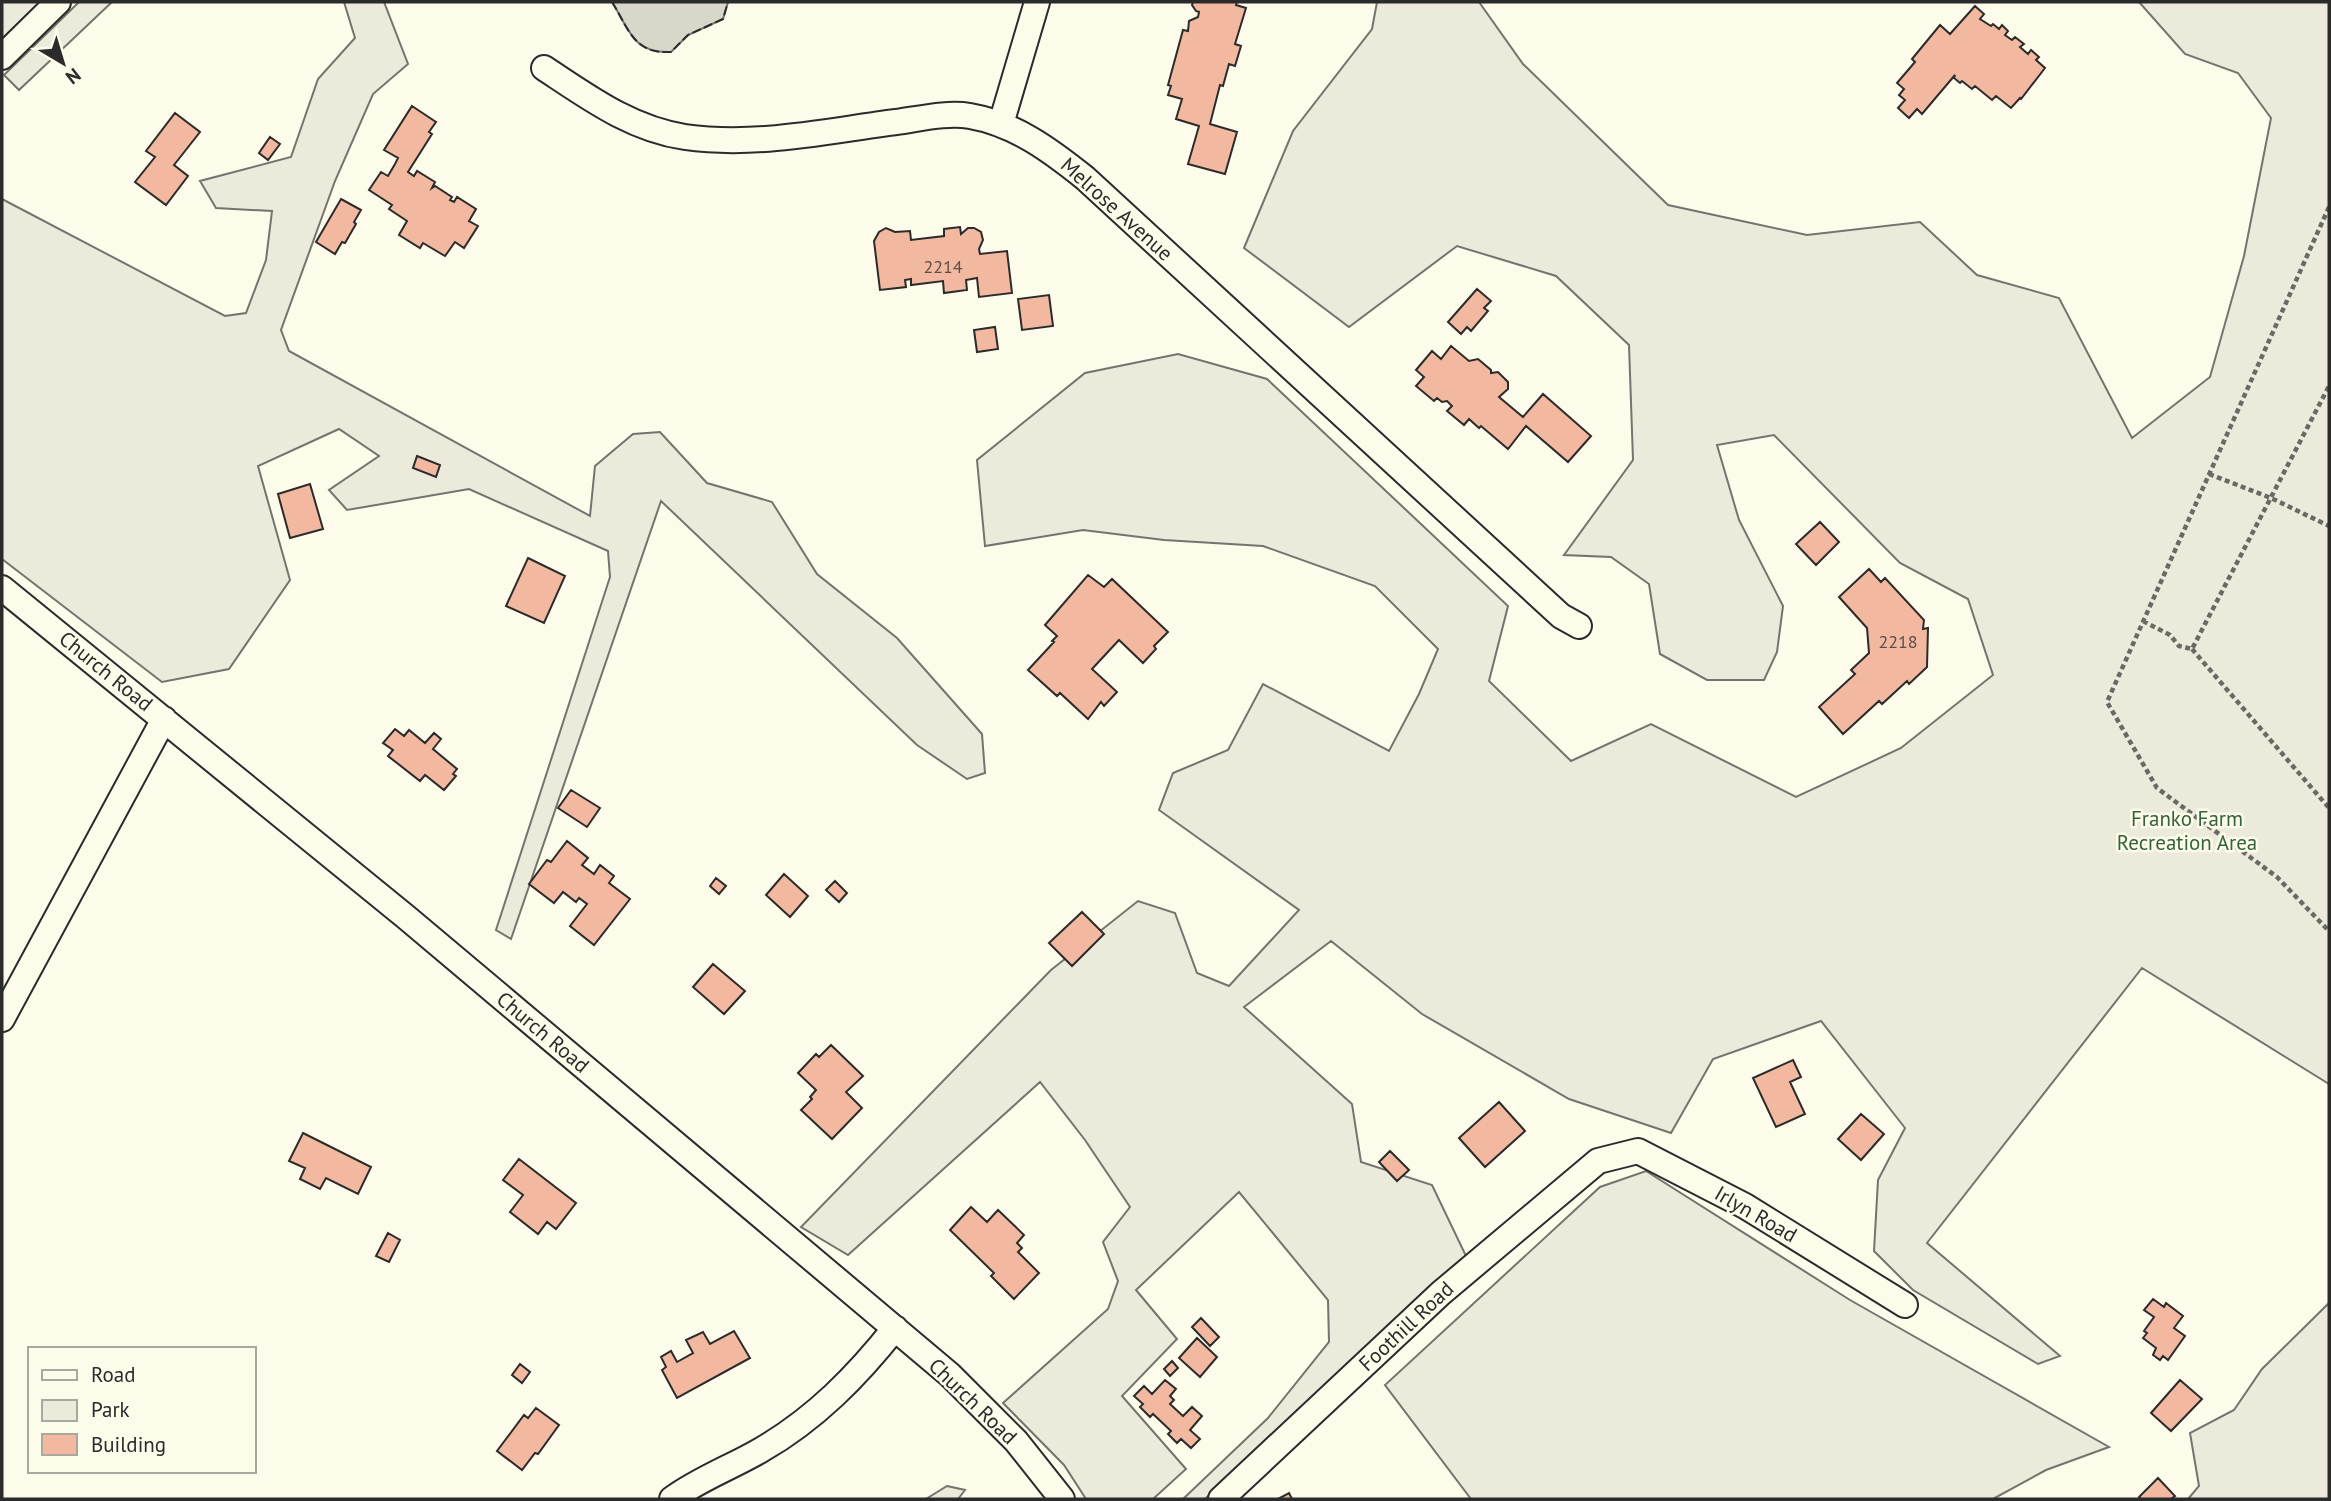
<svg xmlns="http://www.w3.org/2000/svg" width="2331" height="1501" font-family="'PT Sans',sans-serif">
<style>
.green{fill:#ecebdb;stroke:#74746e;stroke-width:2}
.water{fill:#d8d7c9;stroke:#74746e;stroke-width:2}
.building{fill:#f2b8a0;stroke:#2b2b2b;stroke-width:2}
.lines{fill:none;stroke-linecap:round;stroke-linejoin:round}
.minor-casing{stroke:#2b2b2b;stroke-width:28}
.path{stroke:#6a6964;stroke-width:4.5;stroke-dasharray:5 3.5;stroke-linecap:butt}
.minor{stroke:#fdfbea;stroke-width:24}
.fence{stroke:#2b2b2b;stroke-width:2;stroke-dasharray:9 3.5;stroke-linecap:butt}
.labels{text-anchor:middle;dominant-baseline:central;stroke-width:5;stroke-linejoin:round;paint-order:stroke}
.number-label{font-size:18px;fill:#5d4e48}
.street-label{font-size:21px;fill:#2b2b2b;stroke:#fdfbea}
.park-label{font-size:21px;fill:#34623c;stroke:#fdfbea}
</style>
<rect width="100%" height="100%" fill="#fdfbea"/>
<path class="green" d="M 2,2 L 48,2 L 2,46 Z
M 79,2 L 112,2 L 19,90 L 4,75 Z
M 344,2 L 384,2 L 408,64 L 373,94 L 335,181 L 281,330 L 289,351 L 590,516 L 595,466 L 633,434 L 660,432 L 707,483 L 772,502 L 817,574 L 897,638 L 982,734 L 985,773 L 967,779 L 917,745 L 661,501 L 511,939 L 496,930 L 610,577 L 608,551 L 469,489 L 347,510 L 329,490 L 379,456 L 339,429 L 258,466 L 290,580 L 229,669 L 162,682 L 2,559 L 2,199 L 225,316 L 246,313 L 266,260 L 272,211 L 216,208 L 200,181 L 291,157 L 318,79 L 355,38 Z
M 1377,2 L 1479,2 L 1523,64 L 1668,205 L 1807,235 L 1920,222 L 1977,275 L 2059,298 L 2132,438 L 2210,377 L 2244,256 L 2271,118 L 2238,73 L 2185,54 L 2139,2 L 2329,2 L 2329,1084 L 2142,968 L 1927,1243 L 2060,1356 L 2038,1364 L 1913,1290 L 1874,1251 L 1878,1180 L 1905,1128 L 1821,1021 L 1713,1059 L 1671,1133 L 1569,1099 L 1422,1014 L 1331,941 L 1244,1007 L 1352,1104 L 1361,1162 L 1432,1185 L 1466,1256 L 1205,1499 L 1183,1499 L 1268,1418 L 1329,1342 L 1328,1300 L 1239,1192 L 1136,1290 L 1177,1339 L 1122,1396 L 1186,1469 L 1153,1499 L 1086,1499 L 1064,1465 L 1003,1403 L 1108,1309 L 1118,1281 L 1103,1242 L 1130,1207 L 1085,1140 L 1040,1082 L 848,1255 L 801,1227 L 1051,970 L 1138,901 L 1175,913 L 1197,973 L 1229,986 L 1299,910 L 1159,810 L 1173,773 L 1228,750 L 1263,684 L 1389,751 L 1419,694 L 1438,649 L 1375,586 L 1263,546 L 1164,540 L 1083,530 L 985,546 L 977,460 L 1085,373 L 1178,354 L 1267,379 L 1508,606 L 1489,681 L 1571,761 L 1651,724 L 1796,797 L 1901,748 L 1993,675 L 1968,599 L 1900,563 L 1774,435 L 1717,445 L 1739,520 L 1783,606 L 1777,652 L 1764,680 L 1707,680 L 1660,654 L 1649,584 L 1611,557 L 1564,555 L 1633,460 L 1629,345 L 1556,276 L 1457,246 L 1349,327 L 1244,248 L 1293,131 L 1372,29 Z
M 1646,1171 L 1850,1300 L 2109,1447 L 2046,1470 L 1993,1499 L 1471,1499 L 1385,1385 L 1600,1187 Z
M 2329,1303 L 2329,1499 L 2188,1499 L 2199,1486 L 2190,1433 L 2234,1410 L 2262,1369 Z
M 947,1486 L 965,1490 L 958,1499 L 926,1499 Z"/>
<path class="water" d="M 612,2 L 728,2 L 723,19 L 688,35 L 671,52 C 633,54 629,29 612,2 Z"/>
<path class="building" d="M 1193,2 L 1237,2 L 1236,5 L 1246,8 L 1235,44 L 1241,46 L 1235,66 L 1229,64 L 1223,86 L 1220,85 L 1210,124 L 1237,132 L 1225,174 L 1188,164 L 1199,126 L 1176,119 L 1182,99 L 1168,95 L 1171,86 L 1168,85 L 1183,30 L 1188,31 L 1189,21 L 1198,17 L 1199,12 L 1196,11 L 1192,5 Z
M 1975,6 L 1984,14 L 1980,19 L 1991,26 L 1993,24 L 1999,29 L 2002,25 L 2008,31 L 2005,35 L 2012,40 L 2015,37 L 2024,44 L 2020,47 L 2028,54 L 2031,50 L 2039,57 L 2036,60 L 2045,68 L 2021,99 L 2020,98 L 2011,108 L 1996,96 L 1992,100 L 1975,86 L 1972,89 L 1962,81 L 1960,83 L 1954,78 L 1955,75 L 1922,114 L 1917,109 L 1909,118 L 1898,108 L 1905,100 L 1899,95 L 1904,89 L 1897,83 L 1915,62 L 1912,59 L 1940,25 L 1950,34 Z
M 412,106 L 436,122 L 429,132 L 432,134 L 408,172 L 414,176 L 417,171 L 435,182 L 432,188 L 435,186 L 452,197 L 450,200 L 454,202 L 457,197 L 476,209 L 469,221 L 478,226 L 464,248 L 455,242 L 445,256 L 423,243 L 420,248 L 399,235 L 407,221 L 389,209 L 392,205 L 369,190 L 381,172 L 388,176 L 395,164 L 398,158 L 384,150 Z
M 175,113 L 200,132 L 174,165 L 188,176 L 166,205 L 135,182 L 155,157 L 146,151 Z
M 270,137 L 280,144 L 268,160 L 259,153 Z
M 341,199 L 361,210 L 354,222 L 356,224 L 345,243 L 342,242 L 335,254 L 316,242 Z
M 960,227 L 961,234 L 968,228 L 974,228 L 981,232 L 983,240 L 979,249 L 980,254 L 1007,251 L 1012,293 L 979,297 L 977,278 L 966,280 L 967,290 L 944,293 L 943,281 L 911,285 L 911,279 L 905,280 L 906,287 L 880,290 L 874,241 L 879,232 L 886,228 L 895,232 L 910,231 L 911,240 L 944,236 L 944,229 Z
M 1477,289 L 1491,301 L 1484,308 L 1488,311 L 1471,331 L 1467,327 L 1461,334 L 1448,322 Z
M 1049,295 L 1053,326 L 1022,330 L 1018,299 Z
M 995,327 L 998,349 L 977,352 L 974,330 Z
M 1451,346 L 1469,361 L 1478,359 L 1491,370 L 1491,373 L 1498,372 L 1508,382 L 1508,389 L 1499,397 L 1523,417 L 1543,394 L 1591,436 L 1568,462 L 1526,426 L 1508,449 L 1481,426 L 1479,428 L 1469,419 L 1464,425 L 1447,411 L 1452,406 L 1447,401 L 1442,402 L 1437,398 L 1434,401 L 1416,386 L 1424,377 L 1416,370 L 1432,351 L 1441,359 Z
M 417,456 L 440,465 L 436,477 L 413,468 Z
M 310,484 L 323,529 L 290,538 L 278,494 Z
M 1820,522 L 1839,542 L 1816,565 L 1796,544 Z
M 528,558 L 565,576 L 544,623 L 506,606 Z
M 1869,569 L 1881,582 L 1885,578 L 1924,620 L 1923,629 L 1928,628 L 1927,667 L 1909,684 L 1907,681 L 1882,704 L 1879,701 L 1843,734 L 1819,707 L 1855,674 L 1851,670 L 1869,653 L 1867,628 L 1839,597 Z
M 1088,575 L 1104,587 L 1112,579 L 1168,632 L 1154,646 L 1156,649 L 1143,663 L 1119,640 L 1092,669 L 1117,692 L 1104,706 L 1101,702 L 1088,719 L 1060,693 L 1057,696 L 1028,670 L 1054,642 L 1052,641 L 1057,636 L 1045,625 Z
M 395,729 L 404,736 L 409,730 L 425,743 L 434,733 L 441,739 L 433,749 L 457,769 L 453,774 L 456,776 L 444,790 L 425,775 L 420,781 L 388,756 L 393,750 L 383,743 Z
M 571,790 L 600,808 L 587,827 L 558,808 Z
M 567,841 L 588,858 L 582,865 L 594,874 L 600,865 L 614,876 L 609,883 L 630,899 L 594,945 L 570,926 L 587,904 L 579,898 L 576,902 L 563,892 L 554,903 L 529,884 L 547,860 L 551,862 Z
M 784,874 L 808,896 L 790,917 L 766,895 Z
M 716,878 L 726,886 L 719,894 L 710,886 Z
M 835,881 L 847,893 L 839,902 L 826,890 Z
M 1082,912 L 1104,934 L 1072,966 L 1049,943 Z
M 713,964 L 745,991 L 724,1014 L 693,987 Z
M 831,1045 L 863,1076 L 846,1092 L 862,1108 L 832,1139 L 801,1110 L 812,1099 L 810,1097 L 816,1090 L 798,1073 L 816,1054 L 819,1057 Z
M 1793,1060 L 1801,1077 L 1790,1082 L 1805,1114 L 1776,1127 L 1753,1078 Z
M 1499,1102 L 1525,1131 L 1485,1167 L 1459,1138 Z
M 1861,1114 L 1884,1134 L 1861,1160 L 1838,1139 Z
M 303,1133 L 371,1167 L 358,1194 L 326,1178 L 320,1189 L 300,1179 L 305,1168 L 289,1161 Z
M 1390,1151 L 1409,1170 L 1397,1181 L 1379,1162 Z
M 519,1159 L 576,1203 L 556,1229 L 547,1222 L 538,1234 L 510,1212 L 523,1195 L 503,1180 Z
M 971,1207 L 987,1222 L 998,1210 L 1024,1235 L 1017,1243 L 1022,1248 L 1018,1252 L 1039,1273 L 1014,1299 L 991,1276 L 994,1273 L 950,1230 Z
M 388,1233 L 400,1240 L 389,1262 L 376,1256 Z
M 2153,1299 L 2164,1307 L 2166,1303 L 2183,1316 L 2174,1328 L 2185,1336 L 2168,1360 L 2163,1356 L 2160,1360 L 2153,1355 L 2156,1348 L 2143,1338 L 2147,1333 L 2144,1331 L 2154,1317 L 2144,1310 Z
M 1201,1318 L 1219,1337 L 1210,1346 L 1192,1327 Z
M 734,1331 L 750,1358 L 677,1398 L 662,1370 L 666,1367 L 661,1357 L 671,1351 L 677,1362 L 693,1353 L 686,1340 L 703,1332 L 710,1344 Z
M 1197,1338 L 1217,1357 L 1200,1377 L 1179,1358 Z
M 1172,1361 L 1178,1368 L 1170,1376 L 1164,1369 Z
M 520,1364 L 530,1372 L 522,1383 L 512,1375 Z
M 1165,1380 L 1176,1389 L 1170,1396 L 1174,1400 L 1170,1404 L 1183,1416 L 1192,1407 L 1202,1416 L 1190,1430 L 1200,1439 L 1191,1448 L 1181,1439 L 1177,1443 L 1168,1434 L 1171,1431 L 1153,1414 L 1150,1417 L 1140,1407 L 1143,1404 L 1134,1396 L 1144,1386 L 1152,1394 Z
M 2180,1380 L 2202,1399 L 2171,1431 L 2151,1413 Z
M 536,1408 L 559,1425 L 538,1454 L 535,1453 L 522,1470 L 497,1451 L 524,1415 L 528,1418 Z
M 2158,1478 L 2175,1496 L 2171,1499 L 2141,1499 L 2139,1497 Z
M 1289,1493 L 1292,1499 L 1278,1499 Z"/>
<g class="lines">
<g class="minor-casing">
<path id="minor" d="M 2,57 L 58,2
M 544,68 C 588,97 631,129 685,137 C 756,147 826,131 896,122 C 919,119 947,112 970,116 C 1015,124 1050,150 1085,178 L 1561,616 L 1579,626
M 1001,124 L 1037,2
M 2,588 L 406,917 L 950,1375 L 1016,1441 L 1062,1499
M 2,1019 L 164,719
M 672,1499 C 699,1479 732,1467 761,1450 C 815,1419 857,1376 895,1328
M 1221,1499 L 1441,1293 L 1598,1161 L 1638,1151 L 1745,1206 L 1905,1305"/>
</g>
<path class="path" d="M 2329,207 L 2107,702 L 2157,788 L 2277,877 L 2329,931
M 2209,474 L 2271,498 L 2329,526
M 2143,621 L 2170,635 L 2179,646 L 2192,649 L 2329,386
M 2192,649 L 2329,808"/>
<use href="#minor" class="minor"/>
<path class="fence" d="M 612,2 C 629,29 633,54 671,52 L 688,35 L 723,19 L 728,2"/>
</g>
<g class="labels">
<g class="number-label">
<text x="943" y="266">2214</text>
<text x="1898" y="641">2218</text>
</g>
<g class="street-label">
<text transform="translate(1117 209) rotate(42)">Melrose Avenue</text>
<text transform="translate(106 671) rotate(39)">Church Road</text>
<text transform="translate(543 1032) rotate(40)">Church Road</text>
<text transform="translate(1756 1214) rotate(30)">Irlyn Road</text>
<text transform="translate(1406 1326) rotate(-43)">Foothill Road</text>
<text transform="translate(973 1401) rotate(44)">Church Road</text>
</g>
<g class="park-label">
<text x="2187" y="818">Franko Farm<tspan x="2187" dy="24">Recreation Area</tspan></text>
</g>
</g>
<rect width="2331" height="1501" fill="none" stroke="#2b2b2b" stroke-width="7"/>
<rect x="28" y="1347" width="228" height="126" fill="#fdfbea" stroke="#a9a89e" stroke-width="2"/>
<rect x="42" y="1370" width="35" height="10" fill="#fdfbea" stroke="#a9a89e" stroke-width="2"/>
<text x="91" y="1382" font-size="21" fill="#2b2b2b">Road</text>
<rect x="42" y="1400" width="35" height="21" fill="#ecebdb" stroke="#a9a89e" stroke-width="2"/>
<text x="91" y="1417" font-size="21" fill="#2b2b2b">Park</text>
<rect x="42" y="1434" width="35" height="21" fill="#f2b8a0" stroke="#a9a89e" stroke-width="2"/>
<text x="91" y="1452" font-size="21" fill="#2b2b2b">Building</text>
<g transform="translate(63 63) rotate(142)" stroke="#fdfbea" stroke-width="5" paint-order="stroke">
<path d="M0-5L12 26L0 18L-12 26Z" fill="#2b2b2b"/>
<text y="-10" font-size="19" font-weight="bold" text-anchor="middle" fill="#2b2b2b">N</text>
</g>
</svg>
